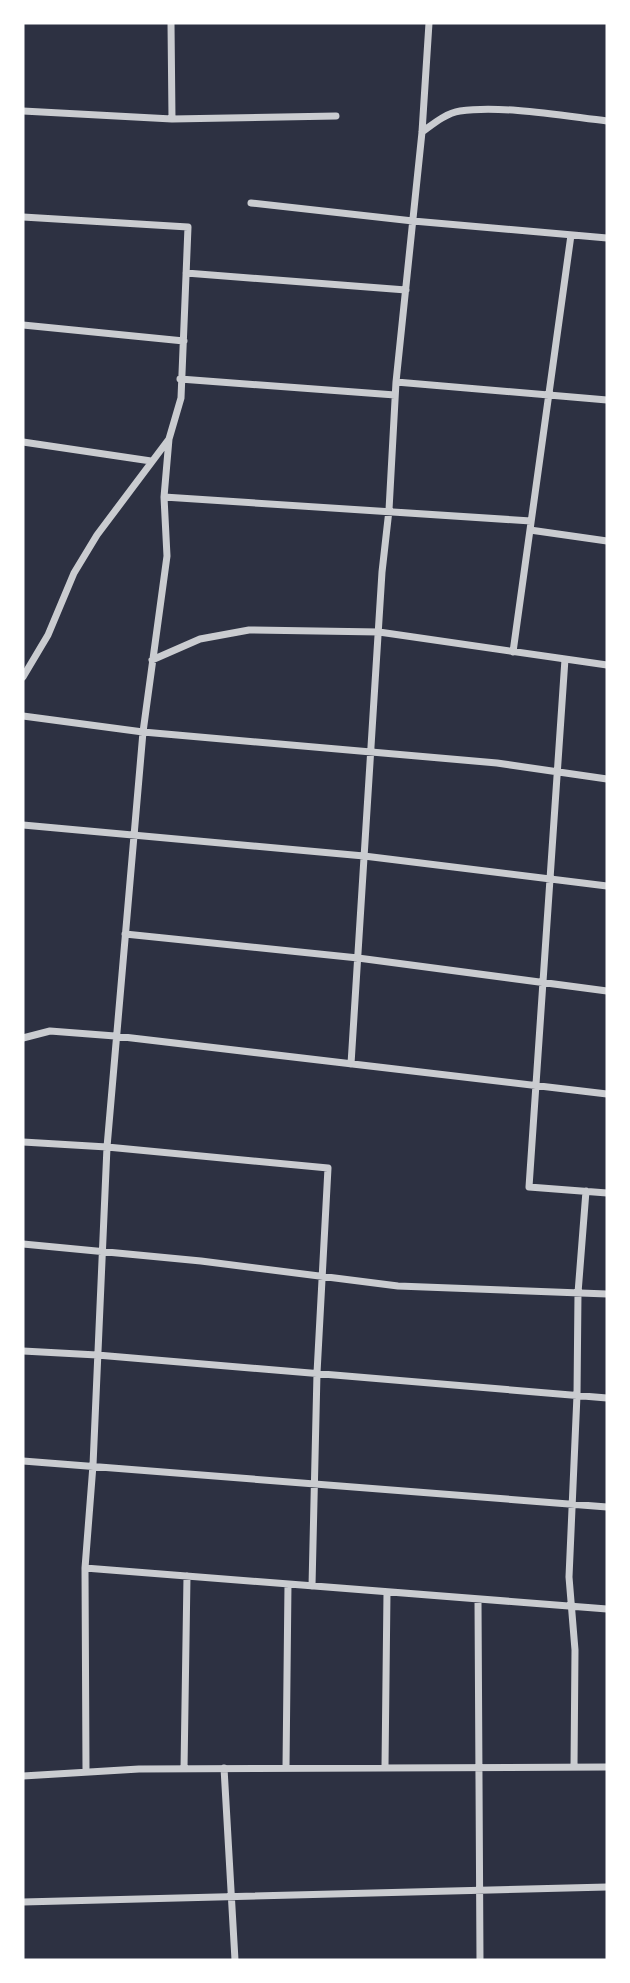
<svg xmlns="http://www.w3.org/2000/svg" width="630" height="1983" font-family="'DM Sans',sans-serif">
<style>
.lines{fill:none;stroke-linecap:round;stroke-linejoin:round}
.minor{stroke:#caccd0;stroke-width:7}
</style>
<rect width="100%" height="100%" fill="#2d3142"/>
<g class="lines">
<path class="minor" d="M 171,23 L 172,119
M 23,111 L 172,119 L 336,116
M 422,132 C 433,124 446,113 460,111 C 502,105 564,116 607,121
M 251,203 L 413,221 L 607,238
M 23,217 L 188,227 L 181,398 L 169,439 L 97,535 L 74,573 L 48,635 L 23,677
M 186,273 L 406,290
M 23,325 L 184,341
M 180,379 L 395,395
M 396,382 L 607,400
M 23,442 L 151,461
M 164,497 L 531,521
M 530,530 L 607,541
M 513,652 L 571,235
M 565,659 L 529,1187 L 607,1193
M 152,660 L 200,639 L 249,630 L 379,632 L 607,665
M 23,716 L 143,732 L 497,763 L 607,779
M 23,825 L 364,856 L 607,886
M 125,934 L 358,958 L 607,991
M 23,1038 L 50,1031 L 115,1036 L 607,1094
M 351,1064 L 382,572 L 389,510 L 396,382 L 422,132 L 429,23
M 23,1142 L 107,1147 L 328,1168 L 317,1373 L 312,1586
M 23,1244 L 201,1261 L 398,1286 L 607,1294
M 23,1351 L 97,1355 L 607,1398
M 23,1461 L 607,1507
M 85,1568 L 607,1609
M 478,1600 L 480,1960
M 385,1766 L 387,1592
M 286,1767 L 288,1584
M 574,1767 L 575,1650 L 569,1577 L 577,1395 L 578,1293 L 586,1191
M 224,1768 L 235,1960
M 184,1769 L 187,1576
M 86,1771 L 85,1568 L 93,1465 L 107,1147 L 143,732 L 167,556 L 164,497 L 169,439
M 23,1776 L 139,1769 L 607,1767
M 23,1902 L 607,1887"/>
</g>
<rect width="630" height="1983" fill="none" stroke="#ffffff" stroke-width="49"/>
</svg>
